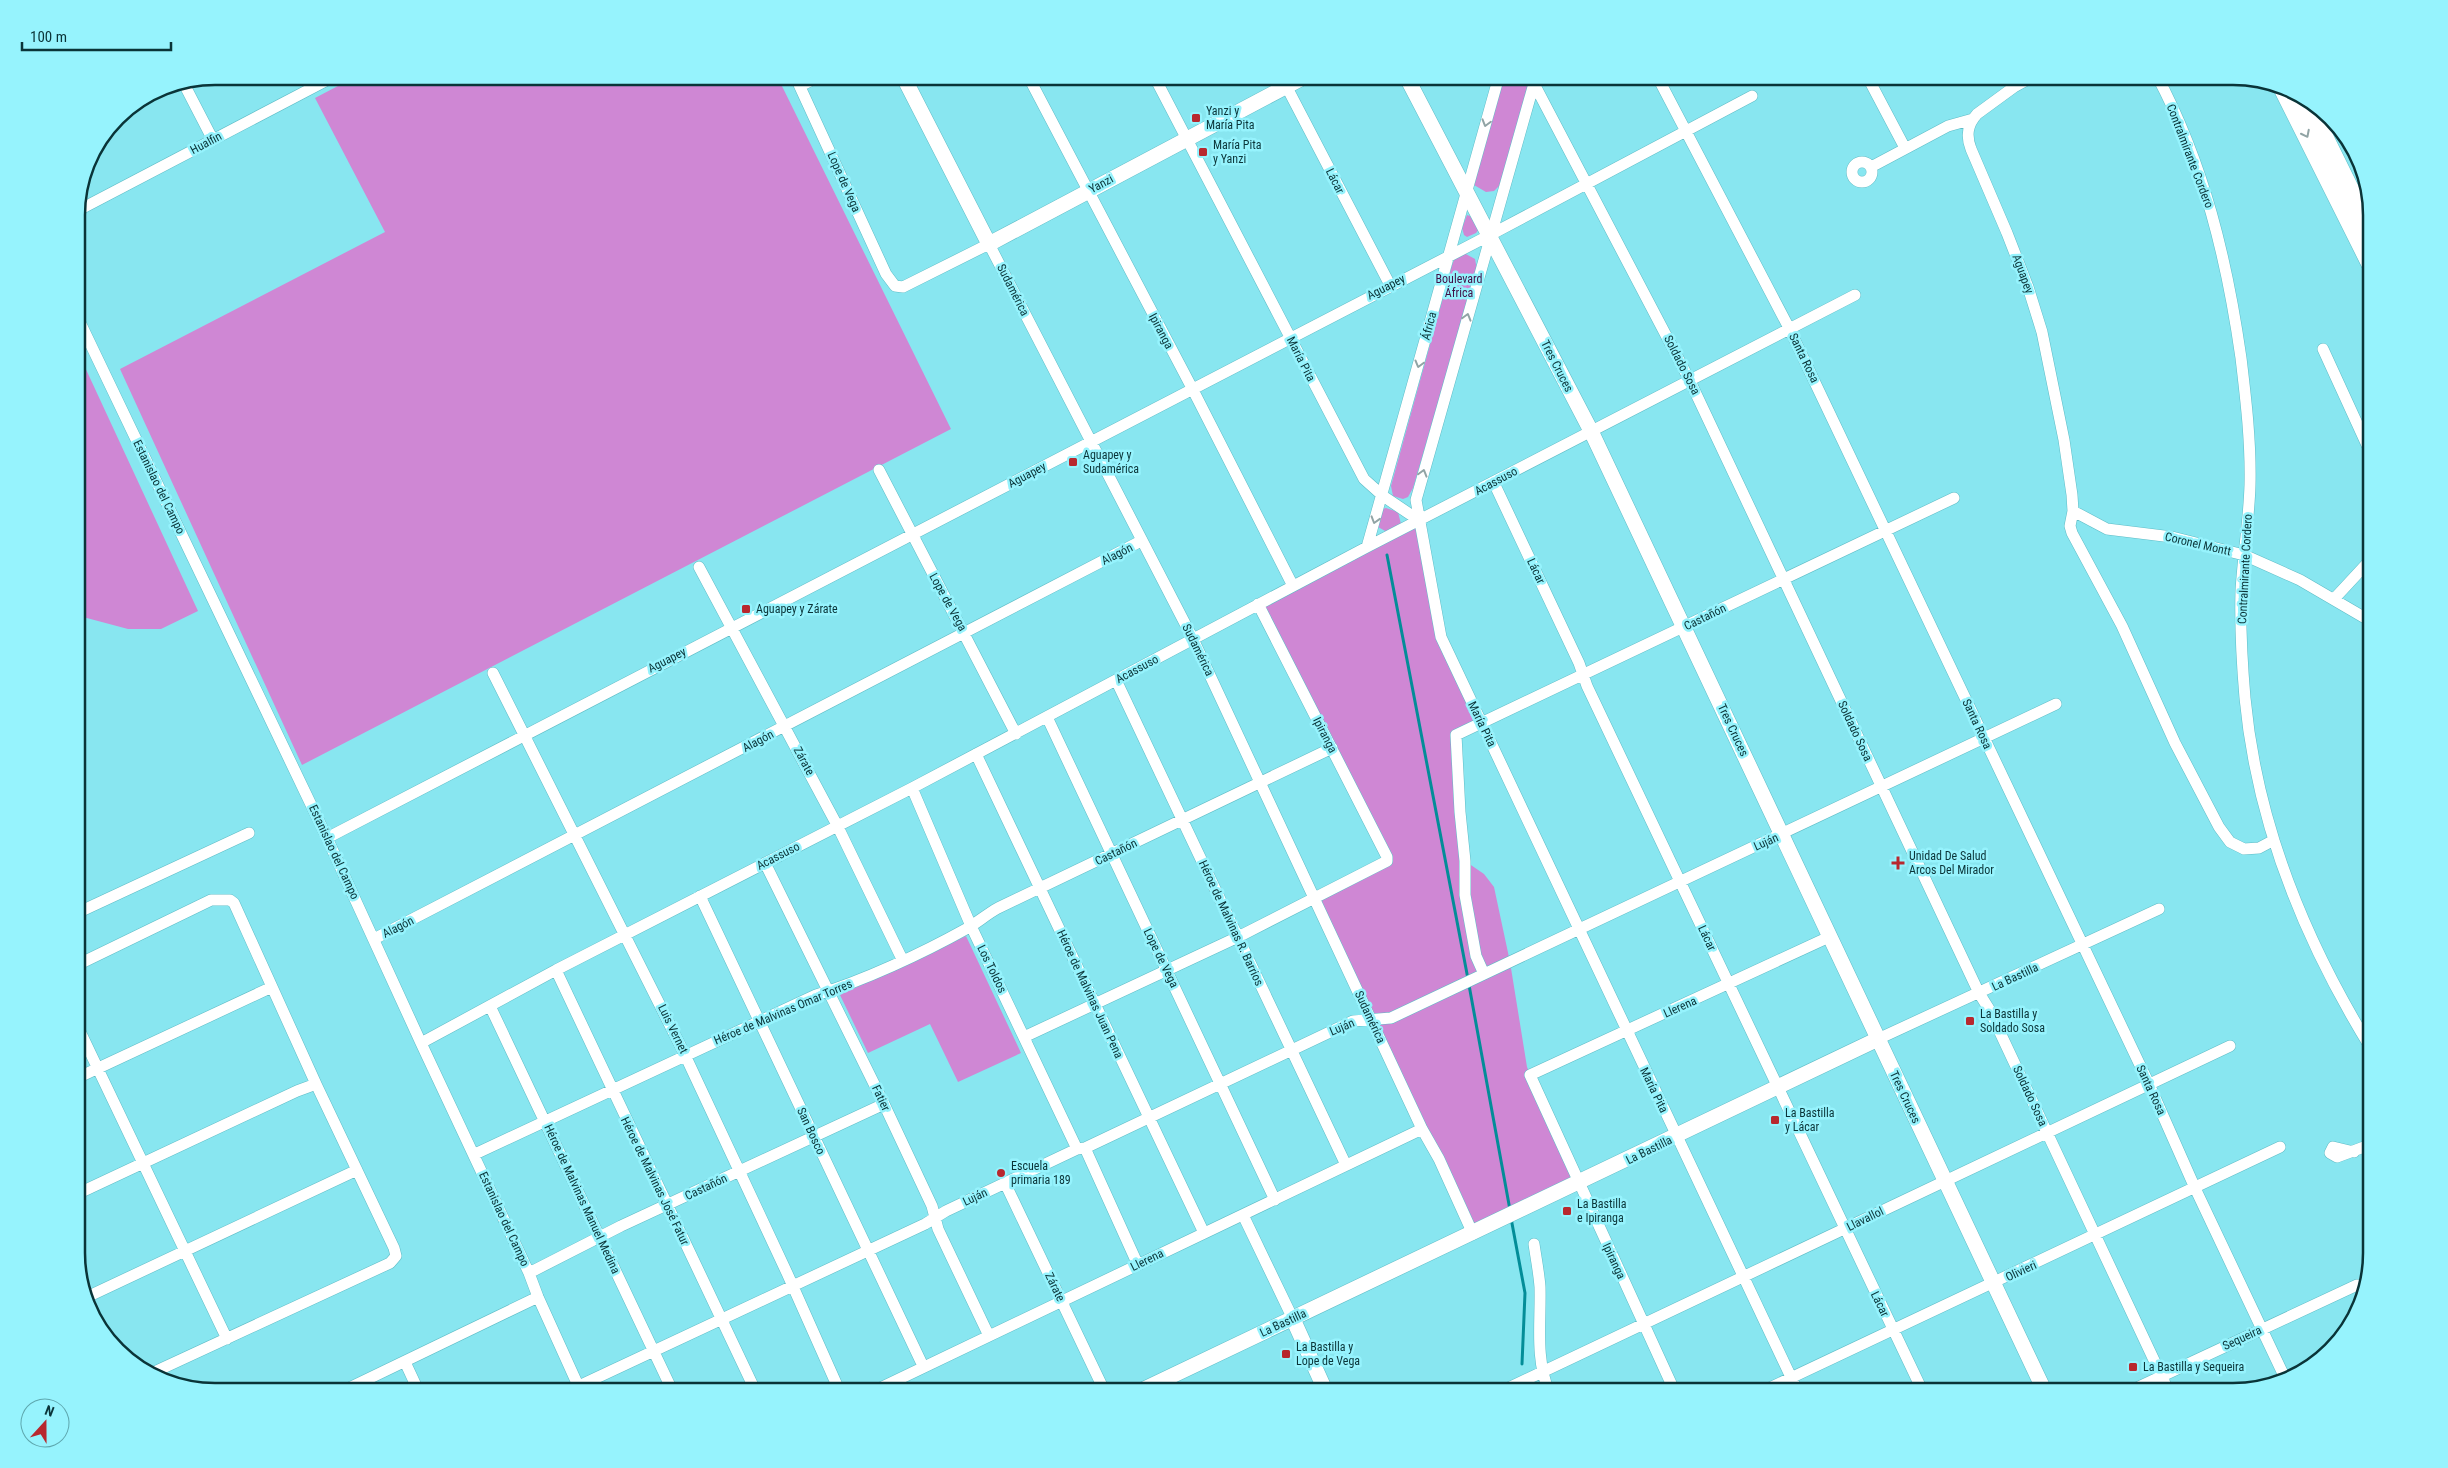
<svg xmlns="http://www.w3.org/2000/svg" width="2448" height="1468" font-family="'Roboto Condensed',sans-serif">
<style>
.green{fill:#cf87d4}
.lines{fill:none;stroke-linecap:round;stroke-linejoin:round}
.stream{stroke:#038d98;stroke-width:3}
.minor-casing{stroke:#5ebcc6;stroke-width:12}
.tertiary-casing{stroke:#5ebcc6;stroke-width:16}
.primary-casing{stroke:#5ebcc6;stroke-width:20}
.minor{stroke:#fff;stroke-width:11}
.tertiary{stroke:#fff;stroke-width:15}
.primary{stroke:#fff;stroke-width:19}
.oneway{stroke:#91a4a5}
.poi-dot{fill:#b8282e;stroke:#96f3fd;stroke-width:2}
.labels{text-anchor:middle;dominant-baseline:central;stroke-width:5;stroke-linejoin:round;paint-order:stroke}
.poi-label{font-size:12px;fill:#0a3438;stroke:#96f3fd;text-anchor:start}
.street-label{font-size:12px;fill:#0a3438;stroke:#96f3fd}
.park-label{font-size:12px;fill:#420f46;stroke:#96f3fd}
.rim{fill:none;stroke:#0a3438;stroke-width:2.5}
</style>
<rect width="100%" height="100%" fill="#88e6f0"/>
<path class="green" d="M 357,76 L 777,76 L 951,429 L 302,765 L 120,369 L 385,232 L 315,98 Z
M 1504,76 L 1525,76 L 1528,88 L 1500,185 L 1494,191 L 1486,192 L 1474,185 Z
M 1467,215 L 1470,216 L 1479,229 L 1476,233 L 1467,237 L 1464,235 L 1462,228 Z
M 1464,253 L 1475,259 L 1477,270 L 1413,488 L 1408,497 L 1403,499 L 1393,496 L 1391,486 L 1452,265 L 1454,260 Z
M 77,350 L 198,611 L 161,629 L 128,629 L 83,617 L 77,619 Z
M 1386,508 L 1398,512 L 1401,524 L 1387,532 L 1378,527 L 1382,509 Z
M 1420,521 L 1441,637 L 1483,724 L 1456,735 L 1465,861 L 1484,874 L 1494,887 L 1510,962 L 1527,1067 L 1578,1184 L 1473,1234 L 1315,898 L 1387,861 L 1258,605 Z
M 966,936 L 1021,1053 L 958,1082 L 930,1024 L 868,1053 L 840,995 Z"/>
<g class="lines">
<path class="stream" d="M 1387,555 L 1468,979
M 1469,985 L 1510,1210
M 1511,1218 L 1525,1293 L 1522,1364"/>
<g class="minor-casing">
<path id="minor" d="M 795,76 L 886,274 L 895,286 L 903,287 L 989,244 L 1193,639 L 1422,1129 L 1439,1159 L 1473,1234
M 1028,76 L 1192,388 L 1293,586
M 1154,76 L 1364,479 L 1383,496 L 1420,521
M 1281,76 L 1390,285
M 1530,76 L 1690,381 L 1979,993 L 1989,1009 L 2169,1392
M 1657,76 L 1789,328 L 2149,1084 L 2195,1188 L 2285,1378
M 1867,76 L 1905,148
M 2034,76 L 2014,87 L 1977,114 C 1967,125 1966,136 1971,149 L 2007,233 L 2028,287 L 2042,332 L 2064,440 L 2072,495 L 2073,511 L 2070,526 L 2072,533 L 2122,626 L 2175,743 L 2219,827 L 2230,842 L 2244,849 L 2259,848 L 2274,840
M 2157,76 C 2204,164 2227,260 2241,358 C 2246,400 2251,442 2250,485 C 2249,520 2243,556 2241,591 C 2240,627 2242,663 2245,698 C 2257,826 2305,942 2372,1050
M 1535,80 L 1416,500 L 1441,637 L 1798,1392
M 183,82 L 213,140
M 800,86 L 820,76
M1852 172a10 10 0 1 1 20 0a10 10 0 1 1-20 0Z
M 1871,167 L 1948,126 L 1973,119
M 77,211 L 335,76
M 77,316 L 327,838 L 421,1043 L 529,1273 L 538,1297 L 581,1392
M 2323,349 L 2372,456
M 879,470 L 1016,734
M 1494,483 L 1579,663 L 1587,686 L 1923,1392
M 2073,511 L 2107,529 L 2172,537 L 2244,555 L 2300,580 L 2372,622
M 1367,547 L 1499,76
M 699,567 L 837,825 L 902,959
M 2334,599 L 2372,558
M 493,673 L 685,1055 L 787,1273 L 840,1392
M 1116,680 L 1346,1165
M 1047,717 L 1275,1200
M 976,754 L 1204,1233
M 912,788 L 971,926 L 1077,1149
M 327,838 L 1490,235 L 1752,96
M 765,863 L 884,1104 L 932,1206 L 938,1229 L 989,1336
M 700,896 L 923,1366
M 77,913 L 249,833
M 374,939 L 1141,541
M 77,965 L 211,900 L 230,900 L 234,903 L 316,1084
M 556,970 L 756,1392
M 1484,974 L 1476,956 L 1465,895 L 1465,861 L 1460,812 L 1456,735 L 1954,498
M 490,1006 L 673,1392
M 77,1025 L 227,1339
M 1024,1037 L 1238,937 L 1387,861 L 1387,857 L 1258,604
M 1878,1039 L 2159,909
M 421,1043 L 556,970 L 912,788 L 1367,547 L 1855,295
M 77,1078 L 272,987
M 1085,1148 L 1138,1265
M 2354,1152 L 2333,1147 L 2330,1153 L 2337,1157 L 2372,1144
M 475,1154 L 816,995 C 863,981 923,953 966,929 C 977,923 987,914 998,908 L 1332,748
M 1005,1183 L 1105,1392
M 77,1194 L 297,1091 L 316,1084 L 394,1248 L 396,1256 L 390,1263 L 150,1374
M 1243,1215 L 1293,1319
M 1534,1244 C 1536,1258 1539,1273 1540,1287 C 1541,1324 1535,1357 1549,1392
M 529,1273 L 621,1226 L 884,1104
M 87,1297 L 357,1170
M 405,1362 L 419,1392
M 579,1386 L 925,1224 L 946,1211 L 1077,1149 L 1085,1148 L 1353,1021 L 1391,1018 L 2056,704
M 341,1392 L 538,1297
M 872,1392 L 1422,1129
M 1500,1392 L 2230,1046
M 1675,1392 L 1530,1075 L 1829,937
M 1761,1392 L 2280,1147
M 2128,1392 L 2357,1285"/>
</g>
<g class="tertiary-casing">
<path id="tertiary" d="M 903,76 L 989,244 L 1306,76
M 1406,76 L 1591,431 L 2045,1392
M 1293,1319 L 1326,1392
M 1138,1392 L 1878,1039"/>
</g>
<g class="primary-casing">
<path id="primary" d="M 2284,90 L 2371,264
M 2304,97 L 2371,233"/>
</g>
<use href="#minor" class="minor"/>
<use href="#tertiary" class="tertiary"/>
<use href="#primary" class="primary"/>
</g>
<defs><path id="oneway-chevron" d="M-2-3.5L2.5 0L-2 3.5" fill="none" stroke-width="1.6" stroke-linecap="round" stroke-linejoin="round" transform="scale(1.25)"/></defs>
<g class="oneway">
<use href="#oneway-chevron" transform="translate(1486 123) rotate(106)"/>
<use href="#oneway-chevron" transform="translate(2306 134) rotate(63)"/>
<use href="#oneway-chevron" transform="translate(1467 317) rotate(-74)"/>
<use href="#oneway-chevron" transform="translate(1419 364) rotate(105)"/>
<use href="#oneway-chevron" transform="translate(1423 473) rotate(-74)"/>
<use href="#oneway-chevron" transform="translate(1375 520) rotate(107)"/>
</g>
<g class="poi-dot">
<rect x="1191" y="113" width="10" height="10" rx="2.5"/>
<rect x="1198" y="147" width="10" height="10" rx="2.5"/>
<rect x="1068" y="457" width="10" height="10" rx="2.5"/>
<rect x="741" y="604" width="10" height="10" rx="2.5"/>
<path d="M1895.5 855.5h5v5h5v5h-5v5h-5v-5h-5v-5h5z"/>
<rect x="1965" y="1016" width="10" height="10" rx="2.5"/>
<rect x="1770" y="1115" width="10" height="10" rx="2.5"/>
<circle cx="1001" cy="1173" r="5"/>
<rect x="1562" y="1206" width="10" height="10" rx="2.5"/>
<rect x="1281" y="1349" width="10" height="10" rx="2.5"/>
<rect x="2128" y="1362" width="10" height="10" rx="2.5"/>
</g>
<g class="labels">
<g class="poi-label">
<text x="1206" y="111">Yanzi y<tspan x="1206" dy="14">María Pita</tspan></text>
<text x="1213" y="145">María Pita<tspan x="1213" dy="14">y Yanzi</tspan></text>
<text x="1083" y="455">Aguapey y<tspan x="1083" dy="14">Sudamérica</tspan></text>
<text x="756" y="609">Aguapey y Zárate</text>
<text x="1909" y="856">Unidad De Salud<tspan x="1909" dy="14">Arcos Del Mirador</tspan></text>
<text x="1980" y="1014">La Bastilla y<tspan x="1980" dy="14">Soldado Sosa</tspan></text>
<text x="1785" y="1113">La Bastilla<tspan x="1785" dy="14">y Lácar</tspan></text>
<text x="1011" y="1166">Escuela<tspan x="1011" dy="14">primaria 189</tspan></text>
<text x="1577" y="1204">La Bastilla<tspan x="1577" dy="14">e Ipiranga</tspan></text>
<text x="1296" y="1347">La Bastilla y<tspan x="1296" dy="14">Lope de Vega</tspan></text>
<text x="2143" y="1367">La Bastilla y Sequeira</text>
</g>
<g class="street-label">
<text transform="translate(206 143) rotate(-28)">Hualfin</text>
<text transform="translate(2190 156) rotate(69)">Contralmirante Cordero</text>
<text transform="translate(1335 181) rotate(63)">Lácar</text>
<text transform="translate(844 182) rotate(66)">Lope de Vega</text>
<text transform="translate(1101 184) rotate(-28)">Yanzi</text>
<text transform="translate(2023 274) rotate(70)">Aguapey</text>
<text transform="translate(1386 287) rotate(-27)">Aguapey</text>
<text transform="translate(1013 290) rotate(63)">Sudamérica</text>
<text transform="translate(1429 326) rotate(-75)">África</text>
<text transform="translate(1161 331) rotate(62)">Ipiranga</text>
<text transform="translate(1804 358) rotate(64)">Santa Rosa</text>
<text transform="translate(1301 359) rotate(63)">María Pita</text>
<text transform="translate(1682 365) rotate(63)">Soldado Sosa</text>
<text transform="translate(1557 366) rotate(63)">Tres Cruces</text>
<text transform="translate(1027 475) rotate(-28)">Aguapey</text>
<text transform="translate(1496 481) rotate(-28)">Acassuso</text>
<text transform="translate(159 487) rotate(64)">Estanislao del Campo</text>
<text transform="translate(2198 544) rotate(13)">Coronel Montt</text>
<text transform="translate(1117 554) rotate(-27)">Alagón</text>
<text transform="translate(2245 569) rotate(-87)">Contralmirante Cordero</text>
<text transform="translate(1536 571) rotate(65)">Lácar</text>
<text transform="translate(948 602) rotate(61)">Lope de Vega</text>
<text transform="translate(1705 617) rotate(-26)">Castañón</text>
<text transform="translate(1198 650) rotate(64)">Sudamérica</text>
<text transform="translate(667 660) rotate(-27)">Aguapey</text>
<text transform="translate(1137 669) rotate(-28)">Acassuso</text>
<text transform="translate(1482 724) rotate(64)">María Pita</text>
<text transform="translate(1977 724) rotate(65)">Santa Rosa</text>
<text transform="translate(1733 730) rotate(65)">Tres Cruces</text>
<text transform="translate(1855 731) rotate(65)">Soldado Sosa</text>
<text transform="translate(1325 735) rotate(63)">Ipiranga</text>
<text transform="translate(758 741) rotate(-28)">Alagón</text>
<text transform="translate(804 761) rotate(62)">Zárate</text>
<text transform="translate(1766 842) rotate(-24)">Luján</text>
<text transform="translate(334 852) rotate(65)">Estanislao del Campo</text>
<text transform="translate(1116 852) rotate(-26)">Castañón</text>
<text transform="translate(778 856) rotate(-27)">Acassuso</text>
<text transform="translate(1231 923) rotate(65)">Héroe de Malvinas R. Barrios</text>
<text transform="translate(398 927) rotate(-27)">Alagón</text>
<text transform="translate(1707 938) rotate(65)">Lácar</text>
<text transform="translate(1161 958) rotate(64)">Lope de Vega</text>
<text transform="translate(992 969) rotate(64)">Los Toldos</text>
<text transform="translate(2015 977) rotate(-25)">La Bastilla</text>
<text transform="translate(1090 994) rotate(65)">Héroe de Malvinas Juan Pena</text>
<text transform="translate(1680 1007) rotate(-24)">Llerena</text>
<text transform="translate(783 1012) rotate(-23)">Héroe de Malvinas Omar Torres</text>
<text transform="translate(1370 1017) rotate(65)">Sudamérica</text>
<text transform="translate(1342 1027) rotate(-23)">Luján</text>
<text transform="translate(673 1029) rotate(64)">Luis Vernet</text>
<text transform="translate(1654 1090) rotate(64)">María Pita</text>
<text transform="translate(2151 1090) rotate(65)">Santa Rosa</text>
<text transform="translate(2030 1096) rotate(65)">Soldado Sosa</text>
<text transform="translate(1905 1097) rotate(65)">Tres Cruces</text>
<text transform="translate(881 1098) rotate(65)">Fatier</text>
<text transform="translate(811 1131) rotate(65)">San Bosco</text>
<text transform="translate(1649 1150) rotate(-26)">La Bastilla</text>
<text transform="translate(655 1181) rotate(64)">Héroe de Malvinas José Fatur</text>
<text transform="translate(706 1187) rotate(-25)">Castañón</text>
<text transform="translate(975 1197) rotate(-25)">Luján</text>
<text transform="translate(582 1199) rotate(65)">Héroe de Malvinas Manuel Medina</text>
<text transform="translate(504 1219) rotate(65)">Estanislao del Campo</text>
<text transform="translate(1865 1219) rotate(-26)">Llavallol</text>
<text transform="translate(1147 1260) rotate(-26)">Llerena</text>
<text transform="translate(1614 1261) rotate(65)">Ipiranga</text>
<text transform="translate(2021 1271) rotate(-25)">Olivieri</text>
<text transform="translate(1055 1287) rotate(64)">Zárate</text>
<text transform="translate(1880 1304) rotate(64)">Lácar</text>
<text transform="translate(1283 1323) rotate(-25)">La Bastilla</text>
<text transform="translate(2242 1338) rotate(-25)">Sequeira</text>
</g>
<g class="park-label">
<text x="1459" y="279">Boulevard<tspan x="1459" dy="14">África</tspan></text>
</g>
</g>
<path d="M0 0H2448V1468H0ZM215 85H2233A130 130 0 0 1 2363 215V1253A130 130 0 0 1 2233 1383H215A130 130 0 0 1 85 1253V215A130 130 0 0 1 215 85Z" fill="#96f3fd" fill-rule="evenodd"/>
<path class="rim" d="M215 85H2233A130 130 0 0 1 2363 215V1253A130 130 0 0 1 2233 1383H215A130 130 0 0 1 85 1253V215A130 130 0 0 1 215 85Z"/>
<g transform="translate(45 1423) rotate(21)"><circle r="24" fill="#96f3fd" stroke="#5ea7ae"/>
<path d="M0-4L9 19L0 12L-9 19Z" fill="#b8282e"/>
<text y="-8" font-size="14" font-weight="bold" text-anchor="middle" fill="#0a3438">N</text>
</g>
<path d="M22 42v8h149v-8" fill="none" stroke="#0a3438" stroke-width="2.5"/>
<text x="30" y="42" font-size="15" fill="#0a3438" stroke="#96f3fd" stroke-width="4" paint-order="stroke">100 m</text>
</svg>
